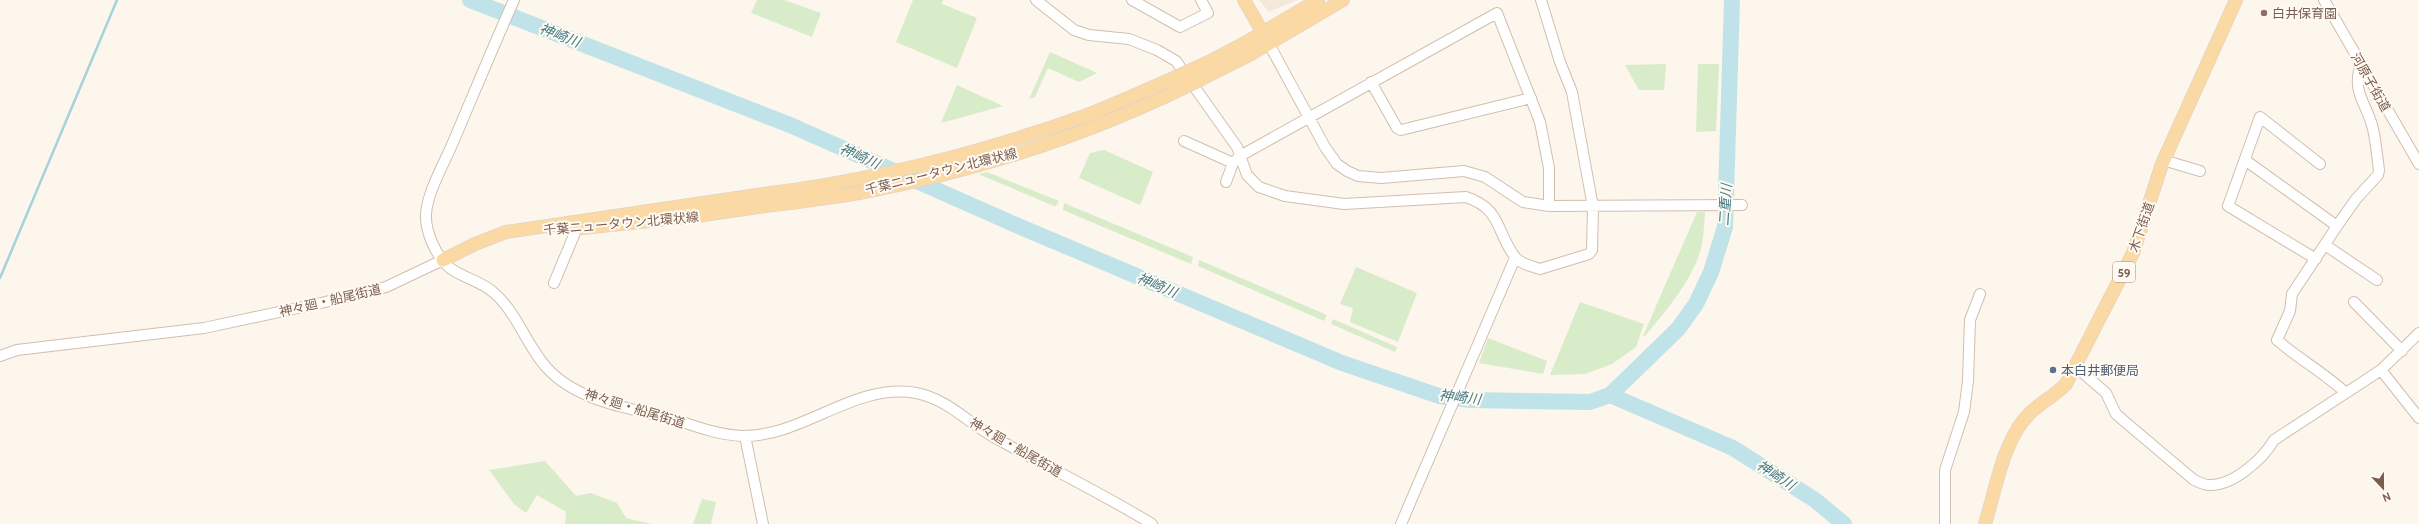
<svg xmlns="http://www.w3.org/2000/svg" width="2419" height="524" font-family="Cabin,'Noto Sans JP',sans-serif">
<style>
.residential{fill:#f5e8da}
.green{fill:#d8ecc9}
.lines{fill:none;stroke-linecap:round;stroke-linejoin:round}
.stream{stroke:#a5d3da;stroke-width:2.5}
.river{stroke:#bfe3e8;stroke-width:16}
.minor-casing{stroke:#d1beb0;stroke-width:12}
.major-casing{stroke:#dad1cd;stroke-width:14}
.minor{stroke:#fff;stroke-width:10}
.major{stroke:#fbd9a5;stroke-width:13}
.major-bridge-casing{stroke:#dad1cd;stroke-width:14;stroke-linecap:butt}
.major-bridge{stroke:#fbd9a5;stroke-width:13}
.education-dot{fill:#8d6e63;stroke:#fffaf3;stroke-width:1.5}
.service-dot{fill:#5c6f8a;stroke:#fffaf3;stroke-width:1.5}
.labels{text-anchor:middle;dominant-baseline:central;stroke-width:4;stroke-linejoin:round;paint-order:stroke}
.shield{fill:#fffaf3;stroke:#a28b7f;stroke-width:1}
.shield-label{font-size:12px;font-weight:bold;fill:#7a5c4d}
.education-label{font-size:13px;fill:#785e54;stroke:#fffaf3;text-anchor:start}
.street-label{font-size:13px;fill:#7a5c4d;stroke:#fffaf3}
.service-label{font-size:13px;fill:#4e5e75;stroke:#fffaf3;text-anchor:start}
.water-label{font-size:14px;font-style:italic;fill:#437c86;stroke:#fffaf3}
</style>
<rect width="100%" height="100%" fill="#fdf6ec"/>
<path class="residential" d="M 1259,0 L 1297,0 L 1269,12 Z"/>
<path class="green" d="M 757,0 L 784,0 L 821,13 L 812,37 L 751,13 Z
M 913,0 L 943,0 L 942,4 L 977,18 L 957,68 L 896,42 Z
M 1050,52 L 1097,73 L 1079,82 L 1048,68 L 1035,97 L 1029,99 Z
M 1666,64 L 1664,90 L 1639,90 L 1625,65 Z
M 1698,64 L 1719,64 L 1716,131 L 1696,132 Z
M 957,85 L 1003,106 L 941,123 Z
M 1104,150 L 1153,172 L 1140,205 L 1079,178 L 1090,153 Z
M 987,172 L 1059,201 L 1056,206 L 1054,206 L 978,174 Z
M 1064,203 L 1193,257 L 1191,264 L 1063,210 Z
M 1697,212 L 1705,212 C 1704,223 1704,233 1702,243 C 1697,275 1665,312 1645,336 L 1643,336 Z
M 1199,260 L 1327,315 L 1324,321 L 1198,266 Z
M 1356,267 L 1417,293 L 1398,342 L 1350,322 L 1353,308 L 1340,304 Z
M 1580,302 L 1644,324 L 1636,347 L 1612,364 L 1585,374 L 1550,375 Z
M 1333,319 L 1397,347 L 1395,352 L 1331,324 Z
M 1488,338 L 1547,361 L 1543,374 L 1479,363 Z
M 545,461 L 576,496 L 591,493 L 617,503 L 626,518 L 652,524 L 565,524 L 566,512 L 537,495 L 526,513 L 514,504 L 489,470 Z
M 702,499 L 716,502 L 711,524 L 693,524 Z"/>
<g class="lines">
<path class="stream" d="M 0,278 L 117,0"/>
<path class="river" d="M 470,0 L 790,125 L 1016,225 L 1342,363 L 1439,396 L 1470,400 L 1590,402 L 1610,395 L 1733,448 L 1815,500 L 1844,524
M 1610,395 L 1678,329 L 1696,304 L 1711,272 L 1725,227 L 1732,0"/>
<g class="minor-casing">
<path id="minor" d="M 514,0 C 492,49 472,98 451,147 C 443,165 427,194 426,214 C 425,231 436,257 450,268 C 463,278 481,281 493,292 C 517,312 526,345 547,368 C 578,402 630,408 673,419 C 695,426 718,435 742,436 C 804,437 854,382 916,393 C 947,399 966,421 992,436 C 1045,466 1100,492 1152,524
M 1036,0 L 1074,30 L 1089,35 L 1129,39 L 1157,50 L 1176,61 L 1237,147 L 1247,175 L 1259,187 L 1285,196 L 1344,204 L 1466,197 C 1502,209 1496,232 1515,257 C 1520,264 1532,266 1540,269 L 1589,254 L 1592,250 L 1593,207 L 1572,92 L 1560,62 L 1541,0
M 1132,0 L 1180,27 L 1208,13 L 1201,0
M 2324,0 L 2419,164
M 1269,44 L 1325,147 L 1337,164 L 1347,171 L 1358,176 L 1381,178 L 1464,171 L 1485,177 L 1523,202 L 1549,206 L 1742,205
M 1371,82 L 1397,128 L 1401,130 L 1531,98
M 1184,141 L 1233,163
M 2163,160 L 2200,171
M 2245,160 L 2337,226
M 1226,182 L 1233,163 L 1240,156 L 1497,13 L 1540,122 L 1549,168 L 1549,206
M 2325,245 L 2377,280
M 2316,259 L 2228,206 L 2260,117 L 2320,164
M 554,283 L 577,228
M 2354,302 L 2402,351
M 0,356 L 17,350 L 59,345 L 204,328 L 321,303 L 386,287 L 443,260
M 2076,367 L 2106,393 L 2116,414 L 2124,421 L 2194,480 C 2199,482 2204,485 2209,485 C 2233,486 2263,459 2274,440 L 2381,370 L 2419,333
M 2381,370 L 2419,418
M 2346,393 C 2324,373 2299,359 2277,340 L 2290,311 L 2292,294 L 2337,226 L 2356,199 L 2378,175 L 2379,170 C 2377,156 2376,142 2373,129 C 2367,103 2351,93 2361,64
M 745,436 L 763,524
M 1401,524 L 1515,258
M 1945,524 L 1945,470 L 1964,412 L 1968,381 L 1970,320 L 1980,294"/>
</g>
<g class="major-casing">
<path id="major" d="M 1244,0 L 1267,40
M 1209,62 L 1245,43 L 1318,0
M 1215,72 L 1251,54 L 1343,0
M 582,228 L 696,216 L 765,206
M 443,260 L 475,244 L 506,232 L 764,194
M 1985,524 C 1996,489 2003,439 2030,413 C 2041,402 2055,396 2066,384 L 2133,253 L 2162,164 L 2236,0"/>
</g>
<use href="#minor" class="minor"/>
<use href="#major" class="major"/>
<g class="major-bridge-casing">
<path id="major-bridge" d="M 764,194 C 875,180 982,153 1087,115 C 1128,99 1169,80 1209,62
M 765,206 C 798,202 831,198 864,192 C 985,169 1106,129 1215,72"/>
</g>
<use href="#major-bridge" class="major-bridge"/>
</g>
<circle class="education-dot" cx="2264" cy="13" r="4"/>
<circle class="service-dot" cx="2053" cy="370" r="4"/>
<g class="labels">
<rect class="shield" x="2113" y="262" width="22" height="20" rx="3"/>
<g class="shield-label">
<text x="2124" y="272">59</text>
</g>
<g class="education-label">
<text x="2272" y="13">白井保育園</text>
</g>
<g class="street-label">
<text transform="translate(2371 82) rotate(60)">河原子街道</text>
<text transform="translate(941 171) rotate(-14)">千葉ニュータウン北環状線</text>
<text transform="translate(621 223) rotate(-5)">千葉ニュータウン北環状線</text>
<text transform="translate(2141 227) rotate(-71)">木下街道</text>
<text transform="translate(330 300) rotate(-13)">神々廻・船尾街道</text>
<text transform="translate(635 408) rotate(17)">神々廻・船尾街道</text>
<text transform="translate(1016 447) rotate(30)">神々廻・船尾街道</text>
</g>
<g class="service-label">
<text x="2061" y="370">本白井郵便局</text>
</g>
<g class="water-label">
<text transform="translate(560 35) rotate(21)">神崎川</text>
<text transform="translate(860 156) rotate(24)">神崎川</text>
<text transform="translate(1725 205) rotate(-86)">二重川</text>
<text transform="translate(1157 285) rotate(23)">神崎川</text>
<text transform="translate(1460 397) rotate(7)">神崎川</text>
<text transform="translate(1776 475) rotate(33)">神崎川</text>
</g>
</g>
<g transform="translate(2383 488) rotate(158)" stroke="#fffaf3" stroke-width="3" paint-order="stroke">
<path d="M0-3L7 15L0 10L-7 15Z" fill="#7a5c4d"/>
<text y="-6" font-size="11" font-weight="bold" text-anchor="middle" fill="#7a5c4d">N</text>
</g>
</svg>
